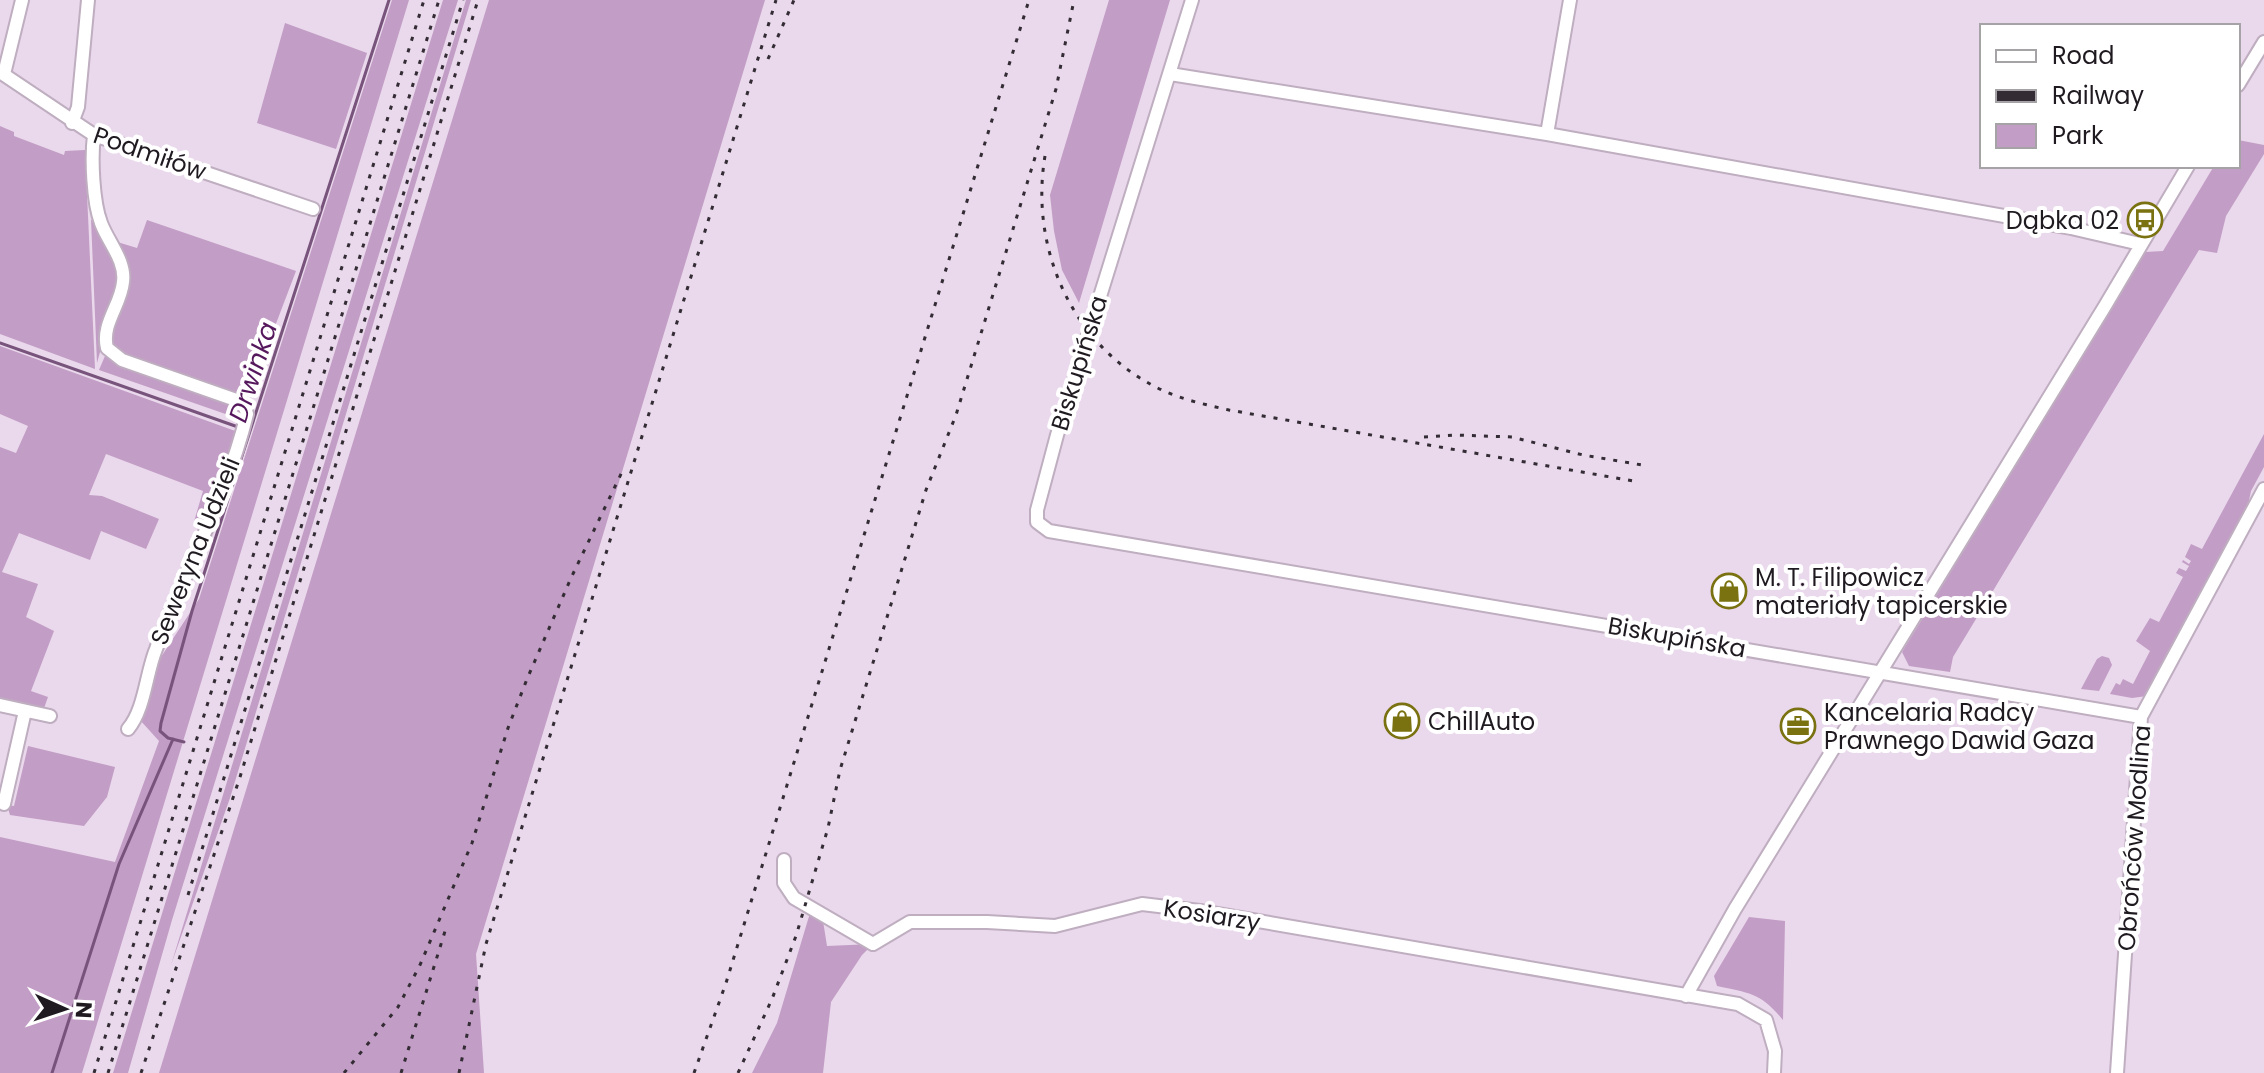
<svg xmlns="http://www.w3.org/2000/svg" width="2264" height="1073" font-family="Poppins,sans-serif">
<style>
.green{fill:#c29dc5}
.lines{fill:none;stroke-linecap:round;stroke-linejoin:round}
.stream{stroke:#78547c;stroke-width:3}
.minor-casing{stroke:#bfadc0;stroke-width:16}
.minor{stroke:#fff;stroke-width:12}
.rail{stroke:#332c34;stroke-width:3;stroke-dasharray:4 8;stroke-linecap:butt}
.labels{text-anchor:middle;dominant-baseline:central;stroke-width:8;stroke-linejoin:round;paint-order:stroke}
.street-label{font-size:24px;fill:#1f1920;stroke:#fff}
.poi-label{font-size:24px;fill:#1f1920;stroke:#fff;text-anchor:start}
.water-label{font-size:26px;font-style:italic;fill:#55185c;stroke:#fff}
</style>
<rect width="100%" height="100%" fill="#ead8ec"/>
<path class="green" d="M 392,0 L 409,0 L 82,1073 L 0,1073 L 0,837 L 115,862 L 159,741 L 140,720 L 159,660 L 199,599 Z
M 443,0 L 458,0 L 172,920 L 128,1073 L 113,1073 Z
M 466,0 L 471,0 L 230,798 L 171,965 Z
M 489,0 L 765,0 L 476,954 L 484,1073 L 159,1073 Z
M 1109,0 L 1170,0 L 1079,303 L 1062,270 L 1054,231 L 1050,195 Z
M 285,23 L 367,53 L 336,149 L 257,123 Z
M 0,126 L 14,132 L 14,136 L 64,155 L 65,151 L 85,150 L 95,369 L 0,334 Z
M 2238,140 L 2264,145 L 2264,154 L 2226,216 L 2217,253 L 2199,250 L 1953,657 L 1950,672 L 1909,666 L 1902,652 L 2145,252 L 2163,251 L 2214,166 L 2238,166 Z
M 91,219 L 116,266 L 119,283 L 97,363 Z
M 147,220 L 296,271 L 247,400 L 124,357 L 109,346 L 112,325 L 128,282 L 114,241 L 137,248 Z
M 0,346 L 238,432 L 205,529 L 193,525 L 203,491 L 106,454 L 89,495 L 102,496 L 159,519 L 146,549 L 101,531 L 90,560 L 19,533 L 2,572 L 38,584 L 26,617 L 54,631 L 31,691 L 48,697 L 43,711 L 0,698 L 0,447 L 16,453 L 28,426 L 0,414 Z
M 105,356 L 234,404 L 240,409 L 237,418 L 99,370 Z
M 2264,434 L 2264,467 L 2251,491 L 2248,505 L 2147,696 L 2132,698 L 2110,694 L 2116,683 L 2120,685 L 2123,679 L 2133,684 L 2150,651 L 2136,641 L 2150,618 L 2159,622 L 2183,577 L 2176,573 L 2179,568 L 2186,571 L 2189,566 L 2182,562 L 2183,560 L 2189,564 L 2191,561 L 2185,557 L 2191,544 L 2202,549 Z
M 2102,656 L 2109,658 L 2112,665 L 2099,691 L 2081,689 L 2097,659 Z
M 28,746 L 115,767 L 107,797 L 84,826 L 10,815 L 7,805 L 14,806 Z
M 810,913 L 823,921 L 827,946 L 873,944 L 862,955 L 831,1002 L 823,1073 L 752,1073 L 777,1023 Z
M 1749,917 L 1785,921 L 1783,1020 C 1761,993 1750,993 1717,986 L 1714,976 Z"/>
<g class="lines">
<path class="stream" d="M 0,343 L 238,427
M 184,742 L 168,738 L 160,731 L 161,723 L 192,611 L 389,0
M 52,1073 L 119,864 L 173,739"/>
<g class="minor-casing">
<path id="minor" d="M 1192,0 L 1057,435 L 1037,510 L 1037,522 L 1049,531 L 2141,717
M 0,72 L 94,135 L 313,209
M 4,74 L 22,0
M 1170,74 L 1547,134 L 2071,228 L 2140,244
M 2238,85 L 2264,42
M 72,123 L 78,107 L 88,0
M 1547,134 L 1570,0
M 94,135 C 91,159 93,202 101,223 C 108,242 126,261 123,282 C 121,305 101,324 107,348 L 122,360 L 236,400 L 245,407 L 247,414 C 227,496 185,570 156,649 C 146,673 145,709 128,729
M 0,705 L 50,716
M 4,804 L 25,711
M 784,860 L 784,883 L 794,898 L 873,944 L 910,922 L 987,922 L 1055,926 L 1142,904 L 1200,911 L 1738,1004 L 1766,1020 L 1775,1051 L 1774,1073
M 1686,996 L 1735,909 L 2105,306 L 2188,166
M 2117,1073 L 2141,717 L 2264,489"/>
</g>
<use href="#minor" class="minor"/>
<path class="rail" d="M 768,59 L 794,0
M 1045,156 C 1029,250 1074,350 1164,391 C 1184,400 1207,405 1229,410 L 1639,482
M 1424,437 L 1456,435 L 1512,437 L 1583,455 L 1642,465
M 188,895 L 463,0
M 94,1073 L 424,0
M 108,1073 L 439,0
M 141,1073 L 240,777 L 478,0
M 344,1073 L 398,1007 L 420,965 L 472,843 L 508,728 L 527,679 L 571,578 L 622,472
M 401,1073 L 446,928
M 459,1073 L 486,944 L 776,0
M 694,1073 L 726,983 L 1029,0
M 738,1073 L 772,999 L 796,936 L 828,828 L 840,770 L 892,601 L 926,490 L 956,415 L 1056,89 L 1074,0"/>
</g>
<defs>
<g id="bus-ring" transform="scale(1.8)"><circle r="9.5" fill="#fff" stroke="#7a7111" stroke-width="1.5"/><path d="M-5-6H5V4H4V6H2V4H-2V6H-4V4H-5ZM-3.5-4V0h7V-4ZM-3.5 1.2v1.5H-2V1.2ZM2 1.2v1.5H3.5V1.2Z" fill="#7a7111"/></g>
<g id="shop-ring" transform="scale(1.8)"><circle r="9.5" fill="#fff" stroke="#7a7111" stroke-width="1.5"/><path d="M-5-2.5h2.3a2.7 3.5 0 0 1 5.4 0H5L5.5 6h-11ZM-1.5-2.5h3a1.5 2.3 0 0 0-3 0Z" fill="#7a7111"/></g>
<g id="office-ring" transform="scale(1.8)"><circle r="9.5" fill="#fff" stroke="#7a7111" stroke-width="1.5"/><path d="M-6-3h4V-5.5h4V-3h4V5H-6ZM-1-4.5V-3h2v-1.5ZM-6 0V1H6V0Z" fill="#7a7111"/></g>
</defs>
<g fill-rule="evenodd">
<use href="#bus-ring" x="2145" y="220"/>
<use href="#shop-ring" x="1729" y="591"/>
<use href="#shop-ring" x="1402" y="721"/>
<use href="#office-ring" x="1798" y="726"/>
</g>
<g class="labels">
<g class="street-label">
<text transform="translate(150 153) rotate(19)">Podmiłów</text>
<text transform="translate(1079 363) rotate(-73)">Biskupińska</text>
<text transform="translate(195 551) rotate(-68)">Seweryna Udzieli</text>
<text transform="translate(1677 637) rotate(10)">Biskupińska</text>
<text transform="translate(2134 838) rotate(-86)">Obrońców Modlina</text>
<text transform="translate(1212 915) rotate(9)">Kosiarzy</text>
</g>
<g class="poi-label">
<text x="2119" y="220" text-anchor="end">Dąbka 02</text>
<text x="1755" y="577">M. T. Filipowicz<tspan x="1755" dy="28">materiały tapicerskie</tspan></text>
<text x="1824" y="712">Kancelaria Radcy<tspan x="1824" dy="28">Prawnego Dawid Gaza</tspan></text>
<text x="1428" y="721">ChillAuto</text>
</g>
<g class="water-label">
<text transform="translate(253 372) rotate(-72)">Drwinka</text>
</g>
</g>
<rect x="1980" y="24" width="260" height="144" fill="#ffffff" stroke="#a5a3a6" stroke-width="2"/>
<rect x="1996" y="50" width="40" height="12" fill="#ffffff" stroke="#a5a3a6" stroke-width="2"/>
<text x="2052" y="64" font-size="24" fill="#1f1920">Road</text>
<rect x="1996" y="90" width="40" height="12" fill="#332c34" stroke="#a5a3a6" stroke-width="2"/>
<text x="2052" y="104" font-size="24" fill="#1f1920">Railway</text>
<rect x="1996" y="124" width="40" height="24" fill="#c29dc5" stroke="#a5a3a6" stroke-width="2"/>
<text x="2052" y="144" font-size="24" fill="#1f1920">Park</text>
<g transform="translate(64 1009) rotate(93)" stroke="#ffffff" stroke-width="6" paint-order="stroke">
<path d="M0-6L14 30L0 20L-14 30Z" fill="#1f1920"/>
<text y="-12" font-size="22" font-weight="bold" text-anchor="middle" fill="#1f1920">N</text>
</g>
</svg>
